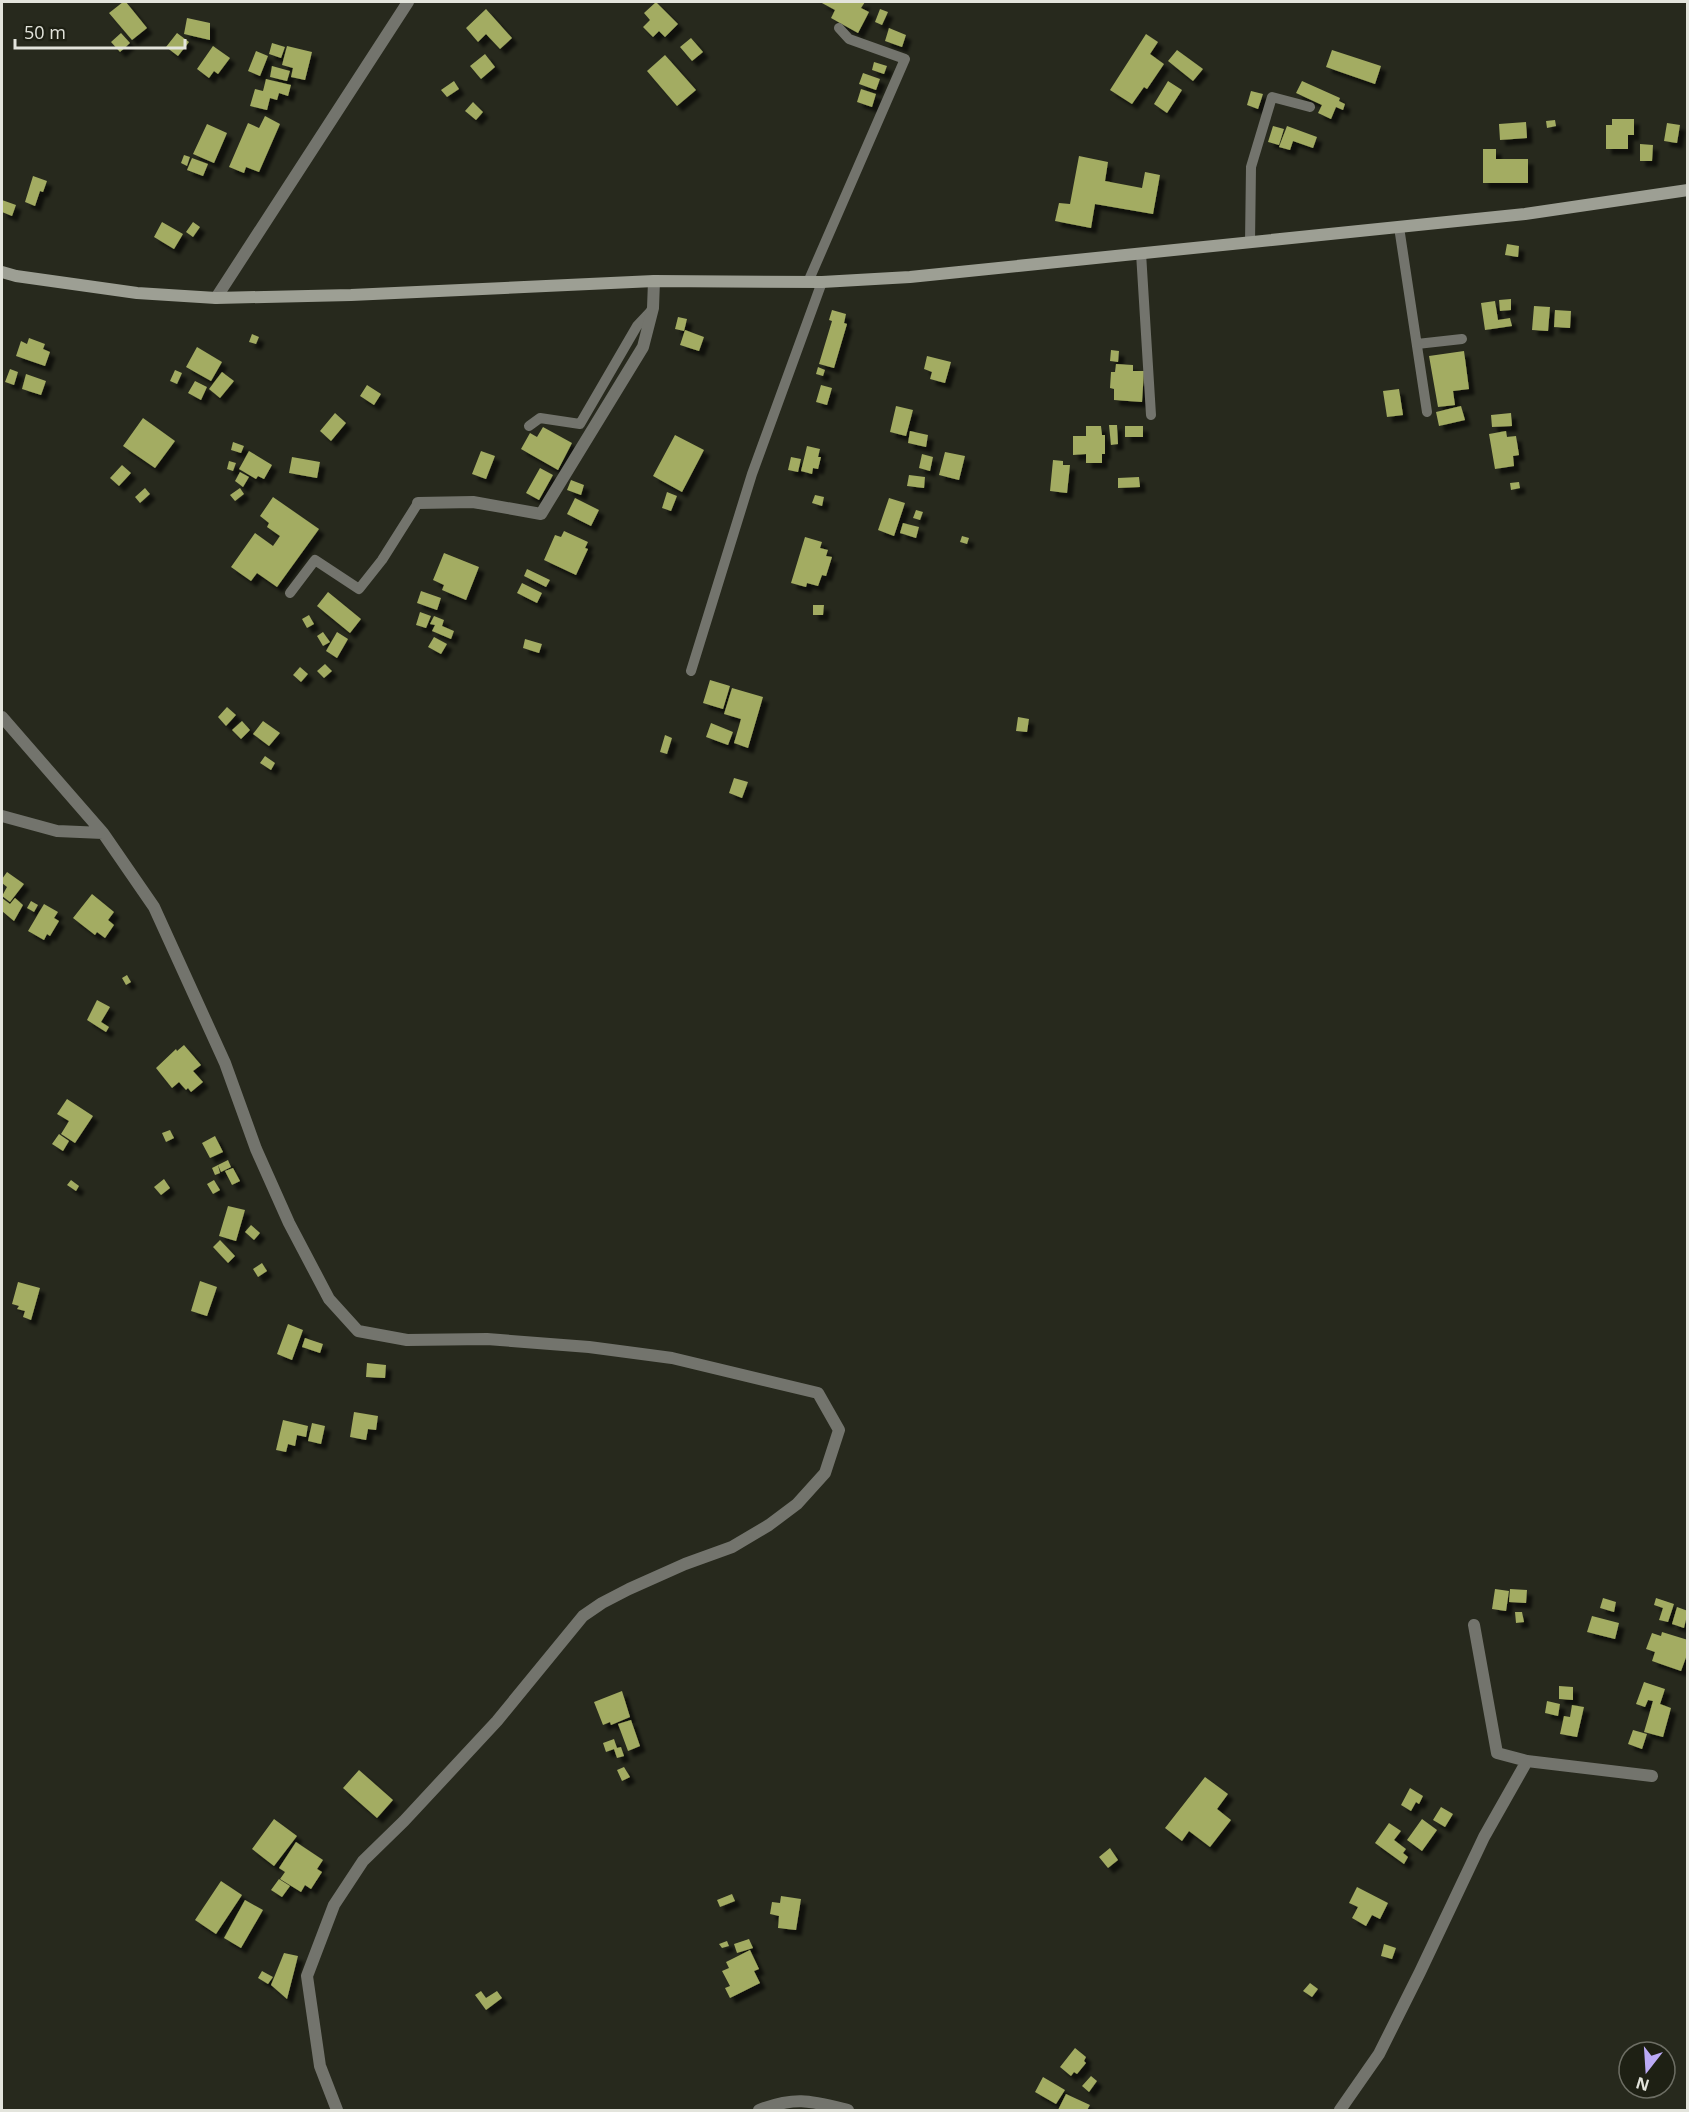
<svg xmlns="http://www.w3.org/2000/svg" width="1689" height="2112" font-family="'Open Sans',sans-serif">
<style>
.building{fill:#a3ac62;filter:url(#shadow)}
.lines{fill:none;stroke-linecap:round;stroke-linejoin:round}
.lane{stroke:#73746d;stroke-width:10}
.street{stroke:#73746d;stroke-width:12}
.secondary{stroke:#9d9f94;stroke-width:12}
</style>
<defs>
<filter id="shadow"><feDropShadow dx="5.5" dy="5.5" stdDeviation="1.5" flood-color="#0009"/></filter>
</defs>
<rect width="100%" height="100%" fill="#27291d"/>
<path class="building" d="M 123,2 L 126,2 L 147,28 L 132,40 L 109,13 Z
M 656,2 L 678,24 L 665,37 L 659,31 L 653,37 L 643,27 L 650,20 L 644,13 Z
M 820,2 L 865,2 L 861,8 L 869,12 L 858,33 L 831,18 L 835,10 Z
M 486,9 L 512,38 L 500,49 L 486,34 L 478,42 L 466,28 Z
M 880,9 L 888,12 L 882,25 L 875,22 Z
M 187,18 L 210,23 L 210,40 L 184,34 Z
M 889,28 L 906,35 L 902,47 L 885,41 Z
M 121,33 L 130,43 L 120,52 L 111,42 Z
M 177,33 L 189,42 L 178,56 L 166,47 Z
M 1146,34 L 1158,42 L 1150,54 L 1164,64 L 1147,89 L 1144,87 L 1132,104 L 1110,90 Z
M 691,38 L 703,52 L 692,61 L 680,47 Z
M 272,43 L 285,47 L 281,58 L 269,54 Z
M 213,46 L 230,58 L 218,74 L 214,71 L 209,78 L 197,69 Z
M 287,46 L 312,52 L 305,80 L 291,77 L 293,68 L 282,65 Z
M 1177,50 L 1203,69 L 1193,81 L 1168,61 Z
M 1332,50 L 1381,66 L 1375,84 L 1326,67 Z
M 256,51 L 268,56 L 260,76 L 248,71 Z
M 485,54 L 495,67 L 481,79 L 470,66 Z
M 665,55 L 696,90 L 677,106 L 647,71 Z
M 874,62 L 887,66 L 884,74 L 872,70 Z
M 272,66 L 290,71 L 287,81 L 270,77 Z
M 863,73 L 880,79 L 876,90 L 859,84 Z
M 266,79 L 291,85 L 288,96 L 279,93 L 277,100 L 270,98 L 267,110 L 250,106 L 255,89 L 263,91 Z
M 454,81 L 459,89 L 447,97 L 441,90 Z
M 1168,81 L 1182,90 L 1167,113 L 1154,104 Z
M 1302,81 L 1340,98 L 1339,101 L 1345,104 L 1343,110 L 1336,107 L 1331,119 L 1318,113 L 1322,105 L 1296,93 Z
M 861,89 L 876,94 L 872,107 L 857,102 Z
M 1251,91 L 1263,94 L 1258,109 L 1247,105 Z
M 473,102 L 483,112 L 476,120 L 465,111 Z
M 265,116 L 280,124 L 259,172 L 246,167 L 244,173 L 229,167 L 248,123 L 259,128 Z
M 1612,119 L 1634,119 L 1634,135 L 1628,135 L 1628,149 L 1606,149 L 1606,125 L 1612,125 Z
M 1555,120 L 1556,126 L 1547,128 L 1546,121 Z
M 1526,122 L 1527,138 L 1500,140 L 1499,124 Z
M 1667,123 L 1680,125 L 1677,143 L 1664,141 Z
M 207,124 L 227,133 L 214,163 L 193,154 Z
M 1273,126 L 1284,129 L 1279,145 L 1268,142 Z
M 1287,126 L 1317,137 L 1313,148 L 1293,141 L 1290,150 L 1279,147 Z
M 1640,144 L 1653,145 L 1652,161 L 1640,161 Z
M 1483,149 L 1496,149 L 1496,159 L 1528,159 L 1528,183 L 1483,183 Z
M 184,155 L 190,157 L 187,166 L 181,163 Z
M 1079,156 L 1108,162 L 1105,181 L 1142,188 L 1145,172 L 1160,175 L 1153,214 L 1095,204 L 1091,228 L 1055,221 L 1059,203 L 1070,204 Z
M 192,158 L 208,164 L 203,176 L 187,170 Z
M 33,176 L 47,181 L 43,192 L 40,191 L 35,206 L 25,202 Z
M 2,200 L 16,205 L 12,216 L 2,212 Z
M 162,222 L 183,234 L 174,249 L 154,237 Z
M 193,222 L 200,227 L 193,237 L 186,232 Z
M 1507,244 L 1519,246 L 1518,257 L 1505,255 Z
M 1511,299 L 1511,310 L 1500,311 L 1499,300 Z
M 1495,301 L 1498,320 L 1510,318 L 1512,326 L 1485,330 L 1481,303 Z
M 1534,306 L 1550,307 L 1548,331 L 1532,330 Z
M 832,310 L 846,314 L 844,323 L 847,324 L 834,368 L 819,364 L 832,321 L 829,320 Z
M 1555,310 L 1571,311 L 1570,328 L 1554,327 Z
M 678,317 L 687,319 L 684,331 L 675,329 Z
M 685,330 L 704,337 L 699,351 L 680,345 Z
M 252,334 L 259,337 L 256,344 L 249,342 Z
M 29,338 L 45,344 L 43,349 L 50,352 L 45,366 L 16,356 L 21,341 L 27,344 Z
M 197,347 L 222,362 L 211,381 L 186,367 Z
M 1111,350 L 1119,351 L 1118,362 L 1110,361 Z
M 1464,351 L 1469,389 L 1453,391 L 1455,405 L 1438,407 L 1429,356 Z
M 927,356 L 951,362 L 945,383 L 930,379 L 932,372 L 924,369 Z
M 1116,364 L 1133,365 L 1133,371 L 1144,371 L 1142,402 L 1114,400 L 1114,389 L 1110,388 L 1111,372 L 1115,372 Z
M 818,367 L 825,370 L 823,376 L 816,374 Z
M 10,369 L 18,372 L 14,385 L 5,382 Z
M 175,370 L 182,373 L 177,384 L 170,381 Z
M 222,372 L 234,381 L 220,398 L 209,389 Z
M 26,374 L 46,381 L 41,395 L 22,389 Z
M 195,381 L 207,387 L 201,400 L 188,393 Z
M 367,385 L 381,394 L 374,405 L 360,396 Z
M 821,385 L 832,388 L 827,405 L 816,402 Z
M 1399,389 L 1403,415 L 1387,417 L 1383,391 Z
M 896,406 L 913,410 L 906,436 L 890,432 Z
M 1461,406 L 1465,420 L 1439,426 L 1436,412 Z
M 335,413 L 346,423 L 331,441 L 320,431 Z
M 1511,413 L 1512,426 L 1492,427 L 1491,415 Z
M 143,418 L 175,441 L 155,468 L 123,446 Z
M 1109,425 L 1117,425 L 1118,444 L 1111,445 Z
M 1086,426 L 1101,426 L 1102,435 L 1105,435 L 1105,454 L 1102,454 L 1102,463 L 1086,463 L 1086,454 L 1073,455 L 1073,436 L 1086,436 Z
M 1125,426 L 1143,426 L 1143,437 L 1125,437 Z
M 543,427 L 572,443 L 558,470 L 521,449 L 530,433 L 537,437 Z
M 910,431 L 928,435 L 926,447 L 908,443 Z
M 1506,431 L 1507,437 L 1516,436 L 1519,455 L 1513,456 L 1514,466 L 1495,469 L 1489,434 Z
M 675,435 L 704,450 L 682,492 L 653,476 Z
M 233,442 L 244,446 L 241,453 L 231,450 Z
M 807,446 L 820,449 L 818,457 L 821,457 L 818,469 L 813,468 L 812,474 L 801,471 Z
M 249,451 L 272,465 L 264,479 L 258,476 L 256,479 L 239,469 Z
M 481,451 L 495,456 L 486,479 L 472,474 Z
M 945,452 L 965,456 L 959,480 L 939,475 Z
M 922,454 L 933,457 L 930,471 L 919,468 Z
M 292,457 L 320,462 L 317,478 L 289,473 Z
M 791,457 L 801,459 L 798,472 L 788,470 Z
M 1053,460 L 1063,461 L 1063,465 L 1070,465 L 1067,493 L 1050,491 Z
M 229,461 L 236,463 L 233,471 L 227,469 Z
M 122,465 L 131,473 L 119,486 L 110,478 Z
M 540,468 L 553,475 L 539,500 L 526,493 Z
M 240,472 L 249,477 L 243,487 L 235,481 Z
M 909,475 L 925,477 L 924,488 L 907,486 Z
M 1139,477 L 1140,487 L 1118,488 L 1118,478 Z
M 571,480 L 584,485 L 581,495 L 567,490 Z
M 1519,482 L 1520,488 L 1511,490 L 1510,483 Z
M 145,488 L 150,494 L 140,503 L 135,497 Z
M 240,488 L 244,494 L 235,501 L 230,495 Z
M 667,492 L 677,496 L 671,511 L 662,508 Z
M 815,495 L 824,497 L 822,506 L 812,503 Z
M 273,497 L 319,529 L 277,587 L 257,573 L 251,581 L 231,567 L 255,533 L 273,546 L 280,536 L 267,527 L 269,523 L 260,516 Z
M 575,498 L 599,510 L 591,526 L 567,514 Z
M 889,498 L 905,503 L 894,536 L 878,530 Z
M 916,510 L 923,512 L 920,520 L 913,518 Z
M 903,523 L 919,527 L 916,538 L 900,533 Z
M 564,531 L 588,542 L 585,548 L 588,549 L 576,575 L 544,560 L 555,535 L 561,537 Z
M 962,536 L 969,538 L 967,544 L 960,542 Z
M 805,537 L 822,542 L 820,548 L 828,550 L 826,556 L 832,557 L 826,576 L 822,575 L 818,586 L 807,583 L 806,587 L 791,583 Z
M 444,553 L 479,567 L 466,600 L 442,590 L 444,585 L 433,580 Z
M 527,569 L 550,580 L 546,587 L 524,576 Z
M 522,583 L 542,593 L 537,603 L 517,593 Z
M 421,591 L 441,598 L 437,610 L 417,603 Z
M 328,592 L 361,619 L 350,633 L 317,606 Z
M 813,605 L 824,605 L 823,615 L 813,615 Z
M 420,612 L 431,616 L 426,628 L 416,625 Z
M 309,615 L 314,624 L 307,628 L 302,619 Z
M 434,616 L 444,620 L 442,626 L 454,631 L 451,639 L 432,631 L 435,625 L 430,624 Z
M 323,632 L 330,642 L 323,646 L 317,636 Z
M 337,632 L 348,639 L 337,658 L 326,651 Z
M 434,637 L 447,644 L 441,654 L 428,647 Z
M 525,639 L 542,644 L 539,653 L 523,648 Z
M 325,664 L 332,671 L 324,678 L 317,671 Z
M 300,667 L 308,674 L 301,682 L 293,675 Z
M 710,680 L 730,686 L 723,709 L 703,703 Z
M 732,688 L 763,697 L 748,748 L 734,743 L 741,719 L 724,714 Z
M 227,707 L 236,715 L 226,726 L 218,717 Z
M 1018,717 L 1029,719 L 1027,732 L 1016,731 Z
M 242,721 L 250,730 L 241,739 L 232,730 Z
M 263,721 L 280,733 L 269,746 L 253,734 Z
M 711,723 L 733,732 L 728,745 L 706,737 Z
M 665,735 L 672,738 L 667,754 L 660,752 Z
M 265,756 L 275,763 L 271,770 L 260,763 Z
M 734,778 L 748,782 L 742,798 L 729,793 Z
M 7,872 L 24,884 L 10,902 L 2,896 L 7,887 L 2,883 L 2,879 Z
M 92,894 L 114,912 L 108,920 L 114,925 L 105,938 L 97,932 L 95,935 L 73,918 Z
M 2,898 L 10,904 L 15,898 L 23,905 L 14,921 L 2,911 Z
M 31,901 L 38,905 L 34,912 L 27,908 Z
M 44,904 L 58,912 L 54,918 L 59,921 L 50,936 L 47,934 L 44,940 L 28,931 Z
M 127,975 L 131,982 L 126,985 L 122,978 Z
M 97,1000 L 110,1007 L 101,1022 L 109,1027 L 106,1032 L 87,1020 Z
M 184,1045 L 201,1065 L 193,1071 L 203,1082 L 191,1092 L 188,1088 L 186,1090 L 179,1082 L 172,1088 L 156,1068 L 176,1049 L 177,1051 Z
M 67,1099 L 93,1116 L 75,1143 L 61,1134 L 69,1121 L 57,1114 Z
M 170,1130 L 174,1138 L 166,1142 L 162,1133 Z
M 59,1134 L 69,1141 L 63,1151 L 52,1144 Z
M 215,1136 L 223,1152 L 210,1158 L 202,1143 Z
M 228,1160 L 231,1167 L 221,1172 L 218,1165 Z
M 218,1165 L 220,1173 L 215,1175 L 212,1168 Z
M 233,1168 L 240,1181 L 232,1185 L 225,1171 Z
M 164,1179 L 170,1188 L 161,1195 L 154,1187 Z
M 71,1180 L 79,1186 L 76,1191 L 67,1185 Z
M 214,1180 L 220,1190 L 213,1194 L 207,1184 Z
M 228,1206 L 245,1210 L 236,1241 L 219,1236 Z
M 251,1225 L 260,1233 L 254,1240 L 245,1232 Z
M 220,1240 L 235,1256 L 228,1263 L 213,1247 Z
M 262,1263 L 267,1271 L 258,1277 L 253,1269 Z
M 200,1281 L 217,1287 L 207,1316 L 191,1311 Z
M 18,1282 L 40,1288 L 31,1320 L 23,1317 L 25,1311 L 17,1309 L 19,1306 L 12,1304 Z
M 288,1324 L 303,1330 L 292,1360 L 277,1354 Z
M 305,1338 L 323,1344 L 320,1353 L 302,1347 Z
M 367,1363 L 386,1365 L 385,1378 L 366,1377 Z
M 354,1412 L 378,1416 L 376,1430 L 368,1429 L 366,1440 L 350,1437 Z
M 283,1420 L 308,1426 L 306,1437 L 297,1435 L 295,1446 L 288,1444 L 286,1452 L 276,1450 Z
M 312,1423 L 325,1426 L 321,1444 L 308,1441 Z
M 1495,1589 L 1509,1591 L 1506,1611 L 1492,1609 Z
M 1510,1589 L 1527,1590 L 1526,1603 L 1509,1602 Z
M 1603,1598 L 1616,1602 L 1614,1612 L 1600,1608 Z
M 1656,1598 L 1674,1604 L 1668,1622 L 1659,1620 L 1663,1608 L 1654,1605 Z
M 1677,1607 L 1688,1611 L 1684,1628 L 1672,1624 Z
M 1515,1612 L 1522,1612 L 1524,1622 L 1516,1623 Z
M 1592,1616 L 1619,1623 L 1615,1639 L 1587,1632 Z
M 1662,1632 L 1688,1640 L 1688,1652 L 1681,1671 L 1652,1661 L 1655,1652 L 1646,1649 L 1652,1633 L 1661,1636 Z
M 1644,1682 L 1665,1689 L 1660,1704 L 1671,1708 L 1663,1737 L 1644,1732 L 1653,1701 L 1648,1700 L 1645,1707 L 1636,1704 Z
M 1559,1686 L 1573,1687 L 1573,1700 L 1559,1699 Z
M 622,1691 L 630,1717 L 611,1725 L 610,1722 L 603,1725 L 594,1702 Z
M 1547,1701 L 1560,1704 L 1558,1716 L 1545,1713 Z
M 1572,1705 L 1584,1707 L 1577,1737 L 1560,1734 L 1564,1716 L 1570,1717 Z
M 631,1720 L 640,1746 L 628,1751 L 618,1724 Z
M 1633,1730 L 1647,1734 L 1642,1749 L 1628,1744 Z
M 614,1739 L 617,1748 L 621,1747 L 624,1756 L 617,1758 L 614,1749 L 606,1752 L 603,1743 Z
M 624,1767 L 630,1777 L 622,1781 L 617,1770 Z
M 359,1770 L 393,1800 L 377,1818 L 343,1788 Z
M 1205,1777 L 1228,1794 L 1217,1809 L 1231,1820 L 1210,1847 L 1189,1831 L 1182,1841 L 1165,1828 Z
M 1410,1788 L 1423,1796 L 1419,1804 L 1416,1802 L 1411,1811 L 1401,1805 Z
M 1441,1807 L 1453,1814 L 1445,1827 L 1433,1820 Z
M 274,1819 L 297,1836 L 274,1866 L 252,1849 Z
M 1422,1819 L 1437,1830 L 1422,1851 L 1407,1840 Z
M 1389,1823 L 1401,1831 L 1394,1840 L 1406,1849 L 1403,1853 L 1408,1857 L 1404,1864 L 1375,1843 Z
M 296,1842 L 323,1860 L 317,1869 L 322,1872 L 311,1889 L 305,1885 L 301,1892 L 280,1879 L 285,1872 L 279,1868 Z
M 1110,1848 L 1118,1860 L 1108,1868 L 1099,1857 Z
M 279,1879 L 290,1886 L 282,1897 L 271,1890 Z
M 221,1881 L 242,1895 L 216,1934 L 195,1920 Z
M 1357,1887 L 1388,1903 L 1380,1919 L 1372,1915 L 1366,1926 L 1352,1918 L 1358,1907 L 1349,1903 Z
M 732,1894 L 735,1901 L 720,1907 L 717,1900 Z
M 781,1896 L 801,1899 L 796,1930 L 778,1928 L 779,1916 L 770,1914 L 772,1902 L 780,1903 Z
M 245,1900 L 263,1910 L 241,1948 L 224,1938 Z
M 749,1939 L 753,1948 L 737,1953 L 734,1944 Z
M 727,1941 L 729,1946 L 722,1948 L 719,1944 Z
M 1384,1944 L 1396,1948 L 1392,1959 L 1381,1956 Z
M 750,1950 L 759,1969 L 754,1971 L 760,1983 L 730,1998 L 725,1988 L 730,1986 L 722,1971 L 729,1968 L 726,1962 Z
M 284,1953 L 298,1956 L 287,1999 L 271,1985 Z
M 262,1971 L 273,1977 L 268,1984 L 258,1978 Z
M 1310,1983 L 1318,1989 L 1312,1997 L 1303,1991 Z
M 481,1991 L 486,1998 L 497,1991 L 502,1998 L 486,2010 L 475,1995 Z
M 1075,2048 L 1086,2057 L 1084,2061 L 1086,2063 L 1077,2074 L 1074,2072 L 1071,2076 L 1060,2067 Z
M 1091,2076 L 1097,2081 L 1089,2092 L 1082,2086 Z
M 1043,2077 L 1065,2090 L 1056,2104 L 1035,2092 Z
M 1066,2094 L 1090,2105 L 1087,2110 L 1058,2110 Z"/>
<g class="lines">
<path class="lane" d="M 1399,227 L 1427,412
M 1250,242 L 1251,167 L 1272,97 L 1310,107
M 1141,253 L 1151,415
M 808,282 L 905,59 L 849,39 L 839,28
M 1417,344 L 1462,339
M 529,426 L 540,418 L 580,424 L 637,326 L 653,309
M 290,593 L 315,560 L 359,589 L 382,560 L 418,503
M 691,671 L 752,474 L 822,282"/>
<path class="street" d="M 216,298 L 408,2
M 418,503 L 473,502 L 541,514 L 643,347 L 653,308 L 654,281
M 2,717 L 103,833 L 154,907 L 225,1063 L 256,1149 L 289,1223 L 329,1299 L 358,1331 L 407,1340 L 487,1339 L 589,1347 L 672,1358 L 818,1393 L 839,1430 L 825,1473 L 797,1504 L 769,1525 L 732,1547 L 685,1564 L 629,1589 L 602,1603 L 583,1616 L 497,1721 L 404,1821 L 363,1861 L 334,1905 L 307,1976 L 320,2066 L 337,2110
M 2,816 L 57,831 L 103,833
M 1474,1625 L 1497,1753 L 1527,1761 L 1652,1776
M 759,2110 C 796,2096 811,2101 848,2110
M 1340,2110 L 1379,2054 L 1420,1972 L 1484,1837 L 1527,1761"/>
<path class="secondary" d="M 2,272 L 16,276 L 137,293 L 216,298 L 351,295 L 654,281 L 822,282 L 910,277 L 1525,214 L 1688,190"/>
</g>
<rect width="1689" height="2112" fill="none" stroke="#e3e4dc" stroke-width="6"/>
<g transform="translate(1647 2070) rotate(197)"><circle r="28" fill="#1e2014" stroke="#6d6e64" stroke-width="1.5"/>
<path d="M0-4.5L10 22L0 15L-10 22Z" fill="#bbaaf6"/>
<text y="-9" font-size="16" font-weight="bold" text-anchor="middle" fill="#e3e4dc">N</text>
</g>
<path d="M15 39v9h170v-9" fill="none" stroke="#e3e4dc" stroke-width="3"/>
<text x="24" y="39" font-size="18" fill="#e3e4dc" stroke="#1e2014" stroke-width="4.5" paint-order="stroke">50 m</text>
</svg>
